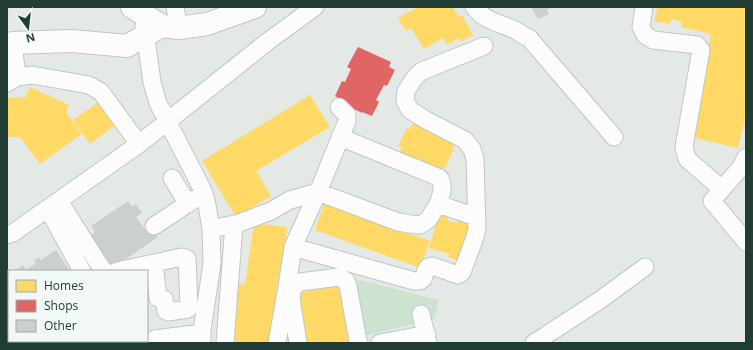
<svg xmlns="http://www.w3.org/2000/svg" width="753" height="350" font-family="'Open Sans',sans-serif">
<style>
.green{fill:#cde3d2}
.homes{fill:#ffd966}
.shops{fill:#e06666}
.building{fill:#cbd0ce}
.lines{fill:none;stroke-linecap:round;stroke-linejoin:round}
.minor-casing{stroke:#c1c6c3;stroke-width:19}
.tertiary-casing{stroke:#c1c6c3;stroke-width:24}
.minor{stroke:#fbfcfb;stroke-width:17}
.tertiary{stroke:#fbfcfb;stroke-width:22}
</style>
<rect width="100%" height="100%" fill="#e4e9e6"/>
<path class="green" d="M 340,275 L 439,300 L 434,319 L 356,338 Z"/>
<path class="homes" d="M 418,7 L 453,7 L 459,17 L 462,15 L 473,35 L 461,42 L 459,38 L 447,45 L 443,38 L 424,49 L 411,28 L 406,31 L 398,18 Z
M 658,7 L 746,7 L 746,80 L 744,87 L 746,87 L 746,115 L 738,148 L 687,136 L 711,34 L 681,27 L 682,22 L 671,19 L 670,24 L 654,21 Z
M 30,87 L 69,105 L 66,112 L 82,134 L 40,164 L 20,137 L 7,137 L 7,98 L 25,97 Z
M 310,95 L 330,127 L 256,171 L 271,196 L 236,217 L 202,161 Z
M 100,101 L 117,124 L 90,144 L 73,120 Z
M 414,121 L 456,140 L 452,149 L 454,149 L 445,168 L 442,167 L 439,174 L 398,156 L 402,147 L 398,146 L 407,128 L 410,129 Z
M 324,204 L 430,241 L 420,268 L 315,230 Z
M 440,212 L 448,215 L 447,220 L 457,223 L 458,220 L 472,225 L 468,237 L 465,236 L 462,247 L 464,248 L 460,261 L 448,257 L 449,254 L 429,248 Z
M 254,223 L 287,227 L 286,237 L 289,237 L 284,274 L 279,273 L 270,334 L 270,343 L 230,343 L 239,284 L 245,285 Z
M 339,285 L 349,334 L 349,343 L 304,343 L 294,294 Z"/>
<path class="shops" d="M 358,47 L 391,62 L 389,67 L 395,70 L 387,86 L 384,85 L 376,100 L 379,102 L 372,116 L 362,112 L 362,113 L 339,102 L 340,99 L 335,96 L 342,81 L 345,82 L 351,69 L 347,67 Z"/>
<path class="building" d="M 531,7 L 553,7 L 547,10 L 549,14 L 538,19 Z
M 128,201 L 132,207 L 136,204 L 142,213 L 136,217 L 145,229 L 150,226 L 158,237 L 113,268 L 91,235 L 95,232 L 91,226 Z
M 56,250 L 70,271 L 14,271 L 23,265 L 26,270 L 36,263 L 34,260 L 39,257 L 41,260 Z"/>
<g class="lines">
<g class="minor-casing">
<path id="minor" d="M 175,7 L 179,28
M 474,7 C 484,21 500,23 515,30 C 520,33 524,36 529,38 L 614,137
M 644,7 L 641,27 L 645,35 L 653,40 L 697,45 L 701,50 L 684,147 L 687,159 L 722,189
M 144,25 L 152,82 L 158,103 L 195,175 L 204,193 L 207,205 L 211,229 L 212,264 L 202,330 L 202,343
M 13,43 L 17,77
M 7,83 L 17,77 L 32,75 L 89,85 L 101,92 L 139,144
M 340,137 L 440,178 L 442,184 L 442,192 L 438,204 L 428,220 L 420,225 L 410,224 L 398,222 L 318,192 L 293,247 L 414,281 L 420,281 L 423,279 L 426,270 L 428,267 L 432,266 L 458,275 L 462,272 L 474,240 L 477,229 L 475,159 L 472,149 L 465,140 L 426,120 L 410,110 L 405,101 L 406,91 L 416,76 L 422,71 L 484,46
M 746,157 L 741,167 L 712,201 L 746,242
M 172,178 L 188,204
M 59,201 L 102,269 L 105,271
M 438,204 L 476,217
M 48,209 L 82,271
M 154,226 L 204,193
M 211,229 L 239,223 L 271,211 L 290,200 L 318,192 L 347,121 L 347,115 L 339,107
M 7,235 L 13,233 L 139,144 L 267,42 L 315,7
M 117,271 L 182,257 L 187,259 L 189,306 L 188,309 L 168,312 L 166,311 L 164,299 L 160,299 L 158,298 L 154,263
M 7,294 L 9,298
M 421,314 L 428,343
M 151,343 L 155,339 L 202,333
M 225,343 L 234,224
M 277,343 L 287,287 L 293,247
M 298,343 L 291,298 C 292,289 293,286 300,282 L 339,277 L 346,281 L 348,286 L 358,341 L 359,343
M 380,343 L 427,334
M 534,343 L 600,300 L 645,267"/>
</g>
<g class="tertiary-casing">
<path id="tertiary" d="M 132,7 L 162,26 L 179,28 L 207,24 L 255,7
M 7,44 L 13,43 L 72,41 L 127,46 L 162,26"/>
</g>
<use href="#minor" class="minor"/>
<use href="#tertiary" class="tertiary"/>
</g>
<rect width="753" height="350" fill="none" stroke="#213d33" stroke-width="16"/>
<rect x="8" y="270" width="140" height="72" fill="#f2f8f5" stroke="#9eada7"/>
<rect x="16" y="280" width="20" height="12" fill="#ffd966" stroke="#9eada7"/>
<text x="44" y="290" font-size="12" fill="#213d33">Homes</text>
<rect x="16" y="300" width="20" height="12" fill="#e06666" stroke="#9eada7"/>
<text x="44" y="310" font-size="12" fill="#213d33">Shops</text>
<rect x="16" y="320" width="20" height="12" fill="#cbd0ce" stroke="#9eada7"/>
<text x="44" y="330" font-size="12" fill="#213d33">Other</text>
<g transform="translate(28 28) rotate(165)" stroke="#f2f8f5" stroke-width="3" paint-order="stroke">
<path d="M0-3L7 15L0 10L-7 15Z" fill="#213d33"/>
<text y="-6" font-size="11" font-weight="bold" text-anchor="middle" fill="#213d33">N</text>
</g>
</svg>
